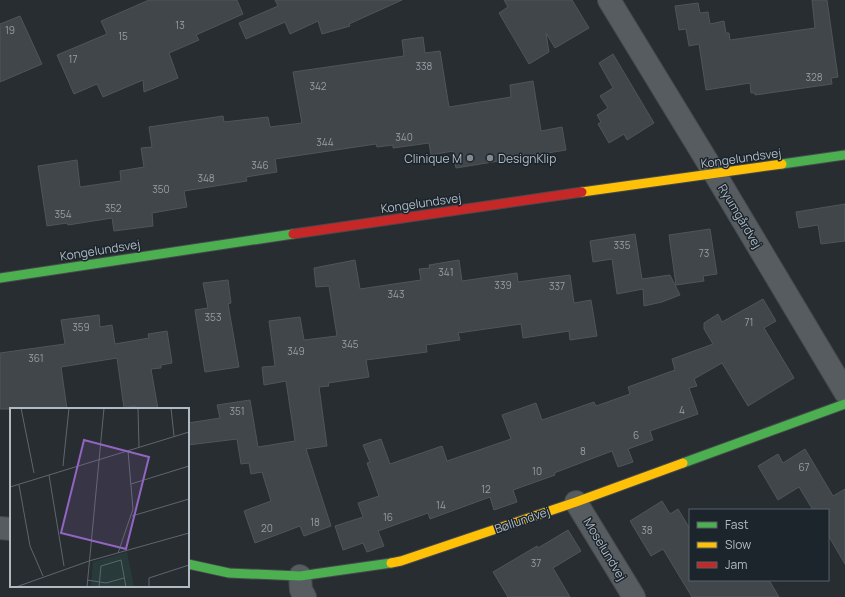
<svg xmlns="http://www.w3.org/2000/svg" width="845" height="597" font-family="Manrope,sans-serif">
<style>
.building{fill:#41464a;stroke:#4f555a}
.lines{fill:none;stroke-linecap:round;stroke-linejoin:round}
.street-casing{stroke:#46494d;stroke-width:24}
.fast-casing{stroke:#46494d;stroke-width:11}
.slow-casing{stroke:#46494d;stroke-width:11}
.jam-casing{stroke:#46494d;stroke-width:11}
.street{stroke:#575c61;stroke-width:22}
.fast{stroke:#4caf50;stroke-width:9}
.slow{stroke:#ffc107;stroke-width:9}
.jam{stroke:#c62828;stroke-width:9}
.poi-dot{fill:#818991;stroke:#1c252c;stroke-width:1.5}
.labels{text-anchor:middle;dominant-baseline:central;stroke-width:3;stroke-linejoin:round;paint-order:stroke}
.number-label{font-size:10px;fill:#959ea6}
.poi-label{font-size:12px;fill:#b1bbc4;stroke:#1c252c;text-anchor:end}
.street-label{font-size:12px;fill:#b1bbc4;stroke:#1c252c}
.inset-road{fill:none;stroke:#5f666c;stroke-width:1}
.view{fill:#9165c1;fill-opacity:0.15;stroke:#9165c1;stroke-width:2}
.inset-edge{fill:none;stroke:#b1bbc4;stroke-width:2}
</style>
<rect width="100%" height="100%" fill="#282d32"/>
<path class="building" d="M 149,0 L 237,0 L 243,14 L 196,35 L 199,40 L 169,53 L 178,78 L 144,92 L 143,80 L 103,97 L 97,84 L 74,94 L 57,55 L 107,34 L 101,21 Z
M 275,0 L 402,0 L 349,24 L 350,26 L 322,34 L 318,21 L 290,34 L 285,22 L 246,39 L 239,23 L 278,6 Z
M 504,0 L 572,0 L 589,28 L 555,48 L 546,33 L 549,52 L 529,64 L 499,13 L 508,7 Z
M 812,0 L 827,0 L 838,77 L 831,78 L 832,84 L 755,95 L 755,93 L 751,93 L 750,83 L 706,90 L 699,44 L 689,46 L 686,29 L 679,30 L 675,6 L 698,3 L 700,13 L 708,12 L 710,24 L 724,21 L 726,33 L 729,33 L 730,40 L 815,28 Z
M 20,16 L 42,64 L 0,82 L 0,24 Z
M 423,37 L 425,53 L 440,51 L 449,107 L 511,97 L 510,85 L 533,81 L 541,131 L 562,127 L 566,150 L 456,168 L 453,151 L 431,155 L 429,143 L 393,148 L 393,145 L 377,147 L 376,144 L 275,159 L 277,172 L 246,177 L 247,181 L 184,191 L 187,207 L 152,213 L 153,226 L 114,231 L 112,218 L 68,225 L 67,223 L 47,226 L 38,166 L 77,160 L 80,187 L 121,181 L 120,171 L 144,167 L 141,148 L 152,147 L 149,127 L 223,116 L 224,122 L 268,117 L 270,127 L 302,123 L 293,72 L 404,56 L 402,40 Z
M 613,54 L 654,123 L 627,140 L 624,134 L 609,143 L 598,124 L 601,122 L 597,115 L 608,108 L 600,96 L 613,88 L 599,63 Z
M 845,204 L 845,241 L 821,244 L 818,225 L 799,228 L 796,212 Z
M 710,229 L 717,274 L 703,276 L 704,281 L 676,285 L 669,235 Z
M 635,234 L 642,279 L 670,275 L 680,295 L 662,302 L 644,306 L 643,289 L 617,294 L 612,259 L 593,262 L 590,241 Z
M 355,260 L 360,289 L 421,280 L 419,269 L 430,268 L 429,265 L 459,260 L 462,281 L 517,273 L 518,282 L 570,275 L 574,303 L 591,300 L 597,336 L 570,340 L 569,331 L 523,338 L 521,324 L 458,333 L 460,340 L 426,345 L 427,352 L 366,360 L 369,377 L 328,383 L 329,386 L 319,387 L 327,446 L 306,449 L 331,526 L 304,536 L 300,526 L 255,543 L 244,511 L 271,501 L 262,472 L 251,474 L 249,463 L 241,464 L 237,439 L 188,445 L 188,423 L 220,418 L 217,405 L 250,400 L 258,447 L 295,441 L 286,381 L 264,385 L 262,367 L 275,366 L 269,321 L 300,317 L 304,340 L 337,336 L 329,286 L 316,287 L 314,268 Z
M 228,280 L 231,303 L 228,304 L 239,367 L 205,372 L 195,310 L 208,308 L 203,283 Z
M 763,299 L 776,321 L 764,328 L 794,378 L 748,406 L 722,363 L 694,379 L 697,386 L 689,388 L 698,414 L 650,431 L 653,440 L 628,449 L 633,462 L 618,467 L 612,451 L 554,473 L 555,475 L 513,490 L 517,502 L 494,510 L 490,497 L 430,519 L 428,513 L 378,531 L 384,546 L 367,552 L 363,543 L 343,550 L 335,526 L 363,517 L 358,503 L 379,496 L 367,463 L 370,462 L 363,445 L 381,439 L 390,464 L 442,446 L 447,461 L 511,439 L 502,415 L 536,403 L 542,420 L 594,402 L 596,406 L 630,394 L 628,387 L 675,370 L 672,359 L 713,344 L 704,329 L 704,323 L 718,314 L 722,322 Z
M 99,315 L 100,327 L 112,325 L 115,344 L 149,338 L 148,334 L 167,331 L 172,363 L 161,365 L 161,368 L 151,369 L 158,409 L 136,409 L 136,406 L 124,408 L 117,358 L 61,367 L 67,409 L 0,409 L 0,353 L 65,344 L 61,320 Z
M 805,449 L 833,496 L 845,489 L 845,564 L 828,535 L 828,510 L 813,510 L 799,487 L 778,500 L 758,466 L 778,454 L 783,463 Z
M 662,501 L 670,514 L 678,509 L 690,529 L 690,580 L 769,580 L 779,597 L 692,597 L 663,549 L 651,556 L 630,521 Z
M 568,530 L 581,551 L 553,568 L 570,597 L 508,597 L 493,572 L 537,546 L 538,548 Z"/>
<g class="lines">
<g class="street-casing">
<path id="street" d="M 609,0 L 715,174 L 845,392
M 576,502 L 634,597
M 0,528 L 11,529
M 300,576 L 301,590 L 305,597"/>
</g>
<g class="fast-casing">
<path id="fast" d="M 782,164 L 845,155
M 0,278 L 293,234
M 683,463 L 845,404
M 188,564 L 229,573 L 300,576 L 391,563"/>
</g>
<g class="slow-casing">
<path id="slow" d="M 582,192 L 782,164
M 391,563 L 401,561 L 576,502 L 683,463"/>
</g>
<g class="jam-casing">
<path id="jam" d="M 293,234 L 582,192"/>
</g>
<use href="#street" class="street"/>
<use href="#fast" class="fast"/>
<use href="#slow" class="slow"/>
<use href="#jam" class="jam"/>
</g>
<g class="poi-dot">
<circle cx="470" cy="158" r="4"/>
<circle cx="490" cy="158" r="4"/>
</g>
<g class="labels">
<g class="number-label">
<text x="180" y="25">13</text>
<text x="10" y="30">19</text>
<text x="123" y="36">15</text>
<text x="73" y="59">17</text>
<text x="424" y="66">338</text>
<text x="814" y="77">328</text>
<text x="318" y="86">342</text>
<text x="404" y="137">340</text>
<text x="325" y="142">344</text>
<text x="260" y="165">346</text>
<text x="206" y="178">348</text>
<text x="161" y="189">350</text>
<text x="113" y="208">352</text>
<text x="63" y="214">354</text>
<text x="622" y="245">335</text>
<text x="704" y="253">73</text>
<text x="446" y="272">341</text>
<text x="503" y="285">339</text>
<text x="557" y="286">337</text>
<text x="396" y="294">343</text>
<text x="213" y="317">353</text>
<text x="749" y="322">71</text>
<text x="81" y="327">359</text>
<text x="350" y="344">345</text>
<text x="296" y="351">349</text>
<text x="36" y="358">361</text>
<text x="682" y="410">4</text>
<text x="237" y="411">351</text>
<text x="636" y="435">6</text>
<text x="583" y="451">8</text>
<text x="804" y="467">67</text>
<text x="537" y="471">10</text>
<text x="486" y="489">12</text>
<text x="441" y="505">14</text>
<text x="388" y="517">16</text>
<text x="315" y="522">18</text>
<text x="267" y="528">20</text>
<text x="647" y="530">38</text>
<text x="536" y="563">37</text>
</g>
<g class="poi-label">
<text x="462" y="158">Clinique M</text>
<text x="498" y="158" text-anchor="start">DesignKlip</text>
</g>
<g class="street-label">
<text transform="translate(741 158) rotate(-8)">Kongelundsvej</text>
<text transform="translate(421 203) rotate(-8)">Kongelundsvej</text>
<text transform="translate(740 216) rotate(59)">Ryumgårdvej</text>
<text transform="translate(100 250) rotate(-9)">Kongelundsvej</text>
<text transform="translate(522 520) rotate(-19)">Bøllundvej</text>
<text transform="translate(605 549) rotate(59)">Moselundvej</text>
</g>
</g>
<g transform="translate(10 408)">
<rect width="179" height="179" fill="#282d32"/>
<path d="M 117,144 L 124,179 L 81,179 L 83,154 Z" fill="#283a39"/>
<path class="inset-road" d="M 11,0 L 24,65M 128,0 L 129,39M 161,0 L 164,28M 53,58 L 59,0M 39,67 L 54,158M 121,76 L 179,58M 9,77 L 20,138 L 33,168M 0,79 L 179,24M 122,108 L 179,91M 108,145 L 123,101 L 118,43M 77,172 L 96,175 L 114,170M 6,179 L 79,153 L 179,125M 77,179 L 94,0M 89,179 L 91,158 L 111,152 L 116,179M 139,179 L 139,170 L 179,157"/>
<path class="view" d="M 74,32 L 139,49 L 116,141 L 51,125 Z"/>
<rect width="179" height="179" class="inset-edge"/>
</g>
<rect x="689" y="509" width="140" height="72" fill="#1c252c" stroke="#586169"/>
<rect x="697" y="522" width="20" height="6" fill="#4caf50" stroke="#586169"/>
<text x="725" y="529" font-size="12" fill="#b1bbc4">Fast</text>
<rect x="697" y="542" width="20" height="6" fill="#ffc107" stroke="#586169"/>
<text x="725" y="549" font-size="12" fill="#b1bbc4">Slow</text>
<rect x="697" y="562" width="20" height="6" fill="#c62828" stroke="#586169"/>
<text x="725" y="569" font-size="12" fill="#b1bbc4">Jam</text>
</svg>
